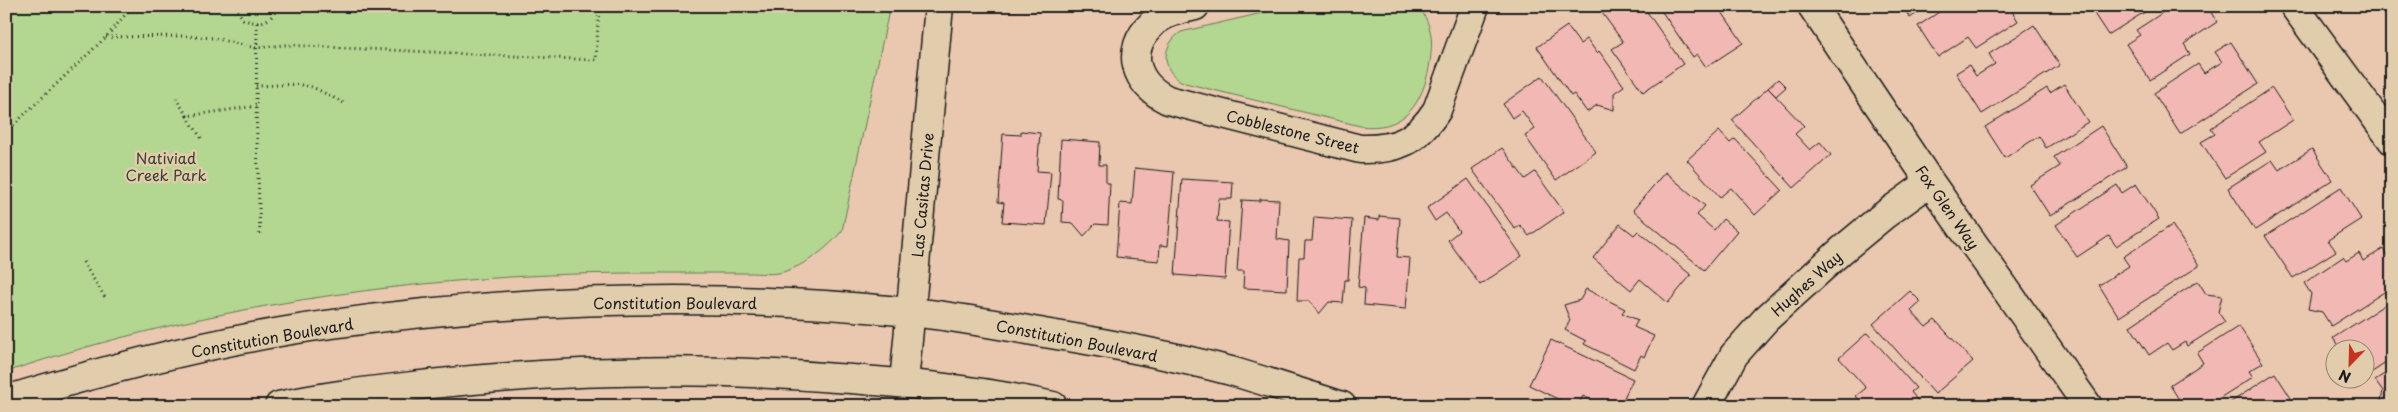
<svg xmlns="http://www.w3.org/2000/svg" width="2398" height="412" font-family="'Playpen Sans',sans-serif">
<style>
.green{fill:#b3d690;stroke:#687956}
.building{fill:#f2b8b3;stroke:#1c1c1c}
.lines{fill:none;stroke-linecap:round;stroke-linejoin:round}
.minor-casing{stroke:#1c1c1c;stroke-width:31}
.secondary-casing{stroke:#1c1c1c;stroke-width:31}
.path{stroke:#1c1c1c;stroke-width:3;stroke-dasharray:1 4;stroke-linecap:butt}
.minor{stroke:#e1ccab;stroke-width:28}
.secondary{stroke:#e1ccab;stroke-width:28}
.labels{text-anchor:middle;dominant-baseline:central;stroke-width:5;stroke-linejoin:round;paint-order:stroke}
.street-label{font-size:15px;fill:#1c1c1c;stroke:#e1ccab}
.park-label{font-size:15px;fill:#3a4133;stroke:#e1ccab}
</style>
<rect width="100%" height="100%" fill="#e9c8af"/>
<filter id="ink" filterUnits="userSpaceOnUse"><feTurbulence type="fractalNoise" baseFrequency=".02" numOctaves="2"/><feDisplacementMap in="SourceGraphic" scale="10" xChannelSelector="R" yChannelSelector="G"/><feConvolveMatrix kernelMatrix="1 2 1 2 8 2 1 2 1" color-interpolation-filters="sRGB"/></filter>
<g filter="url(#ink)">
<path class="green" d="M 6,6 L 890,6 L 842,231 C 827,249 806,265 783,272 C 773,275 759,273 748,273 C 716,273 685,273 653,273 C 437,272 211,303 6,372 Z
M 1292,6 L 1418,6 C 1435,28 1433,47 1428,73 C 1419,109 1401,131 1360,126 L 1185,83 C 1161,73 1160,46 1181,32 Z"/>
<path class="building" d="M 1606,6 L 1643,6 L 1683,64 L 1643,92 L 1612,49 L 1623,42 L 1600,10 Z
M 1658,6 L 1718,6 L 1743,43 L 1706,67 L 1697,54 L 1693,57 Z
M 1902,6 L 1927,6 L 1910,18 Z
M 1948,6 L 2009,6 L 2018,21 L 1976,48 L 1968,37 L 1938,57 L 1918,26 Z
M 2089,6 L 2154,6 L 2108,35 Z
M 2173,6 L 2207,6 L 2217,22 L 2184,44 L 2190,54 L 2150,80 L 2126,44 L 2140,35 L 2136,30 Z
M 2034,25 L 2060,65 L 1982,114 L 1956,73 L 1969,65 L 1976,76 L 1995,64 L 1989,54 Z
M 1567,26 L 1580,44 L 1587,39 L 1597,53 L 1599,51 L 1624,86 L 1614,93 L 1614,110 L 1597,105 L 1587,112 L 1574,94 L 1571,96 L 1537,47 Z
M 2231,42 L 2258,84 L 2180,134 L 2154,93 L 2198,64 L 2204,73 L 2222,62 L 2215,52 Z
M 1542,76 L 1596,152 L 1556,180 L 1525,136 L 1535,129 L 1522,111 L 1512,118 L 1503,104 Z
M 1778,79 L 1786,87 L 1776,96 L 1768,88 Z
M 2064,84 L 2088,122 L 2046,148 L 2039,136 L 2005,158 L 1985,127 L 2047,88 L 2050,93 Z
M 1768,88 L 1804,126 L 1795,134 L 1810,150 L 1820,142 L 1831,155 L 1794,188 L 1732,120 Z
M 2272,88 L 2293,120 L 2259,142 L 2266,152 L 2225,178 L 2201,142 L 2215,134 L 2211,128 Z
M 2101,126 L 2127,167 L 2050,216 L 2030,185 L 2060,166 L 2054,157 Z
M 1021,131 L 1040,133 L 1037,171 L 1051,172 L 1046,225 L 1002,222 L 1004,203 L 998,202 L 1003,134 L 1021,135 Z
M 1719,131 L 1730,143 L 1735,139 L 1782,190 L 1755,215 L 1731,188 L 1720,197 L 1687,160 Z
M 1061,139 L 1100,142 L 1099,165 L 1106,165 L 1106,183 L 1110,183 L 1108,225 L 1095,224 L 1084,236 L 1073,223 L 1062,222 L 1063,200 L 1058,199 Z
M 1502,148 L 1525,179 L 1535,172 L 1564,212 L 1529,236 L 1520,225 L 1515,229 L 1472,169 Z
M 2312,149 L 2332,180 L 2255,230 L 2228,188 L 2272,160 L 2279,170 Z
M 1135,168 L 1174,172 L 1168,246 L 1160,245 L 1159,261 L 1116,257 L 1120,203 L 1132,204 Z
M 1665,172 L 1705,206 L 1697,215 L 1714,230 L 1723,219 L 1737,231 L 1704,270 L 1633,210 Z
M 1182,179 L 1233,182 L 1232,199 L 1219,199 L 1217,221 L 1229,222 L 1225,279 L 1175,275 Z
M 1468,179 L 1522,256 L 1480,285 L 1448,240 L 1459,231 L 1446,213 L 1435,221 L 1427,208 Z
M 2136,184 L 2159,219 L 2116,246 L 2109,236 L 2077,257 L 2056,225 L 2117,185 L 2122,193 Z
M 2341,187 L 2361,219 L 2328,240 L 2336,251 L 2293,278 L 2265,236 Z
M 1260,199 L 1279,200 L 1277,239 L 1289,241 L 1287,290 L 1243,288 L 1244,271 L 1237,271 L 1242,200 L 1260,201 Z
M 1379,216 L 1400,218 L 1397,257 L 1410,258 L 1406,309 L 1364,305 L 1365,288 L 1358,287 L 1364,218 L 1379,220 Z
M 1314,217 L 1352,220 L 1348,280 L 1345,280 L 1343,303 L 1329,302 L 1319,314 L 1309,301 L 1297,301 L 1299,257 L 1304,257 L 1305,241 L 1312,241 Z
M 1620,224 L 1634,235 L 1638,231 L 1691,275 L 1668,303 L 1640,279 L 1631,290 L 1593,258 Z
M 2172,225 L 2199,266 L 2119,317 L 2099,285 L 2129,266 L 2123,257 Z
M 2383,249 L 2392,263 L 2392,287 L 2331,326 L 2322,312 L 2308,309 L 2311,294 L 2304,283 L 2343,257 L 2346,261 L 2359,253 L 2363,261 Z
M 2198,281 L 2206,294 L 2222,296 L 2218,312 L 2225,322 L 2187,346 L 2185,342 L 2172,350 L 2167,343 L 2149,355 L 2130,326 Z
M 1586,289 L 1625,309 L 1622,313 L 1638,320 L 1634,327 L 1654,336 L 1644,357 L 1641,355 L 1634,369 L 1584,344 L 1586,341 L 1565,330 L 1570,320 L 1564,305 L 1580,300 Z
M 1910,291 L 1921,302 L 1911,311 L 1926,327 L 1935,320 L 1973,361 L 1935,394 L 1873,324 Z
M 2392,300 L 2392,359 L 2366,376 L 2366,350 L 2341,350 L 2333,338 Z
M 2239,326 L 2263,363 L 2249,371 L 2253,377 L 2207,406 L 2183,406 L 2170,385 L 2203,363 L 2197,353 Z
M 1867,333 L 1916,388 L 1911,392 L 1922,406 L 1865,406 L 1856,396 L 1866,388 L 1839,358 Z
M 1551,340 L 1633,379 L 1620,406 L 1603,406 L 1583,396 L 1578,406 L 1572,406 L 1529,385 Z
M 2392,369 L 2392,406 L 2380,405 L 2383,391 L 2375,380 Z
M 2275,373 L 2296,406 L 2225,406 Z"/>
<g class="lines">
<g class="minor-casing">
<path id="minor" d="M 1195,6 C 1181,9 1163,13 1152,24 C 1124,51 1135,84 1168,100 L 1360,149 C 1397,150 1417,141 1437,110 L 1475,6
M 1812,6 L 1930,182 L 2088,406
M 2294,6 L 2392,140
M 904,383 L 939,6
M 1706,406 L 1734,355 L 1766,319 L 1842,250 L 1883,216 L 1930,182"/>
</g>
<g class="secondary-casing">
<path id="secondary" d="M 6,400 C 110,368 217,340 325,325 C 518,298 715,292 910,312 C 954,316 1000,325 1044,333 C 1107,343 1170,355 1231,371 C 1268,382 1305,394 1342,406
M 279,406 C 329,395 379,390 430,384 C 565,370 700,367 836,378 C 908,383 982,390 1053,406"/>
</g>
<path class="path" d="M 235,6 L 243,19 C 258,26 272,22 279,6
M 257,23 L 256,106 L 260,238
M 106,37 L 182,36 L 213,38 L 256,48 L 284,45 L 596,60 L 599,6
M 256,86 C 273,86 296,82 312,87 C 320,90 333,98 344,103
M 176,98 L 187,116 L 256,106
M 187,116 L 201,138
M 6,132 L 106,37 L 133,6
M 83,262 L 106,299"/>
<use href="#minor" class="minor"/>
<use href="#secondary" class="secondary"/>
</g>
</g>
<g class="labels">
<g class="street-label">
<text transform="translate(1293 131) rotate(14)">Cobblestone Street</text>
<text transform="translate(922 195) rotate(-85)">Las Casitas Drive</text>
<text transform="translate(1948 207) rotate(55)">Fox Glen Way</text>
<text transform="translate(1806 283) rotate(-42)">Hughes Way</text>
<text x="675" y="302">Constitution Boulevard</text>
<text transform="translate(272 337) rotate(-10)">Constitution Boulevard</text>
<text transform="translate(1077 340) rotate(11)">Constitution Boulevard</text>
</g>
<g class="park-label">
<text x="166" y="157">Nativiad<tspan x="166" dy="17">Creek Park</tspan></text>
</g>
</g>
<rect width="2398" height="412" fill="none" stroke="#e1ccab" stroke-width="25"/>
<rect x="12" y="12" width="2373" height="387" fill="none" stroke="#1c1c1c" stroke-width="2" filter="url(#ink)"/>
<g transform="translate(2350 364) rotate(203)"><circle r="24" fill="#e1ccab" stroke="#928672"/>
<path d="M0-4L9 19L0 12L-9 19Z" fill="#c8321e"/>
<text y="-8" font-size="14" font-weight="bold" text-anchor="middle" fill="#1c1c1c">N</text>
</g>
</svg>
